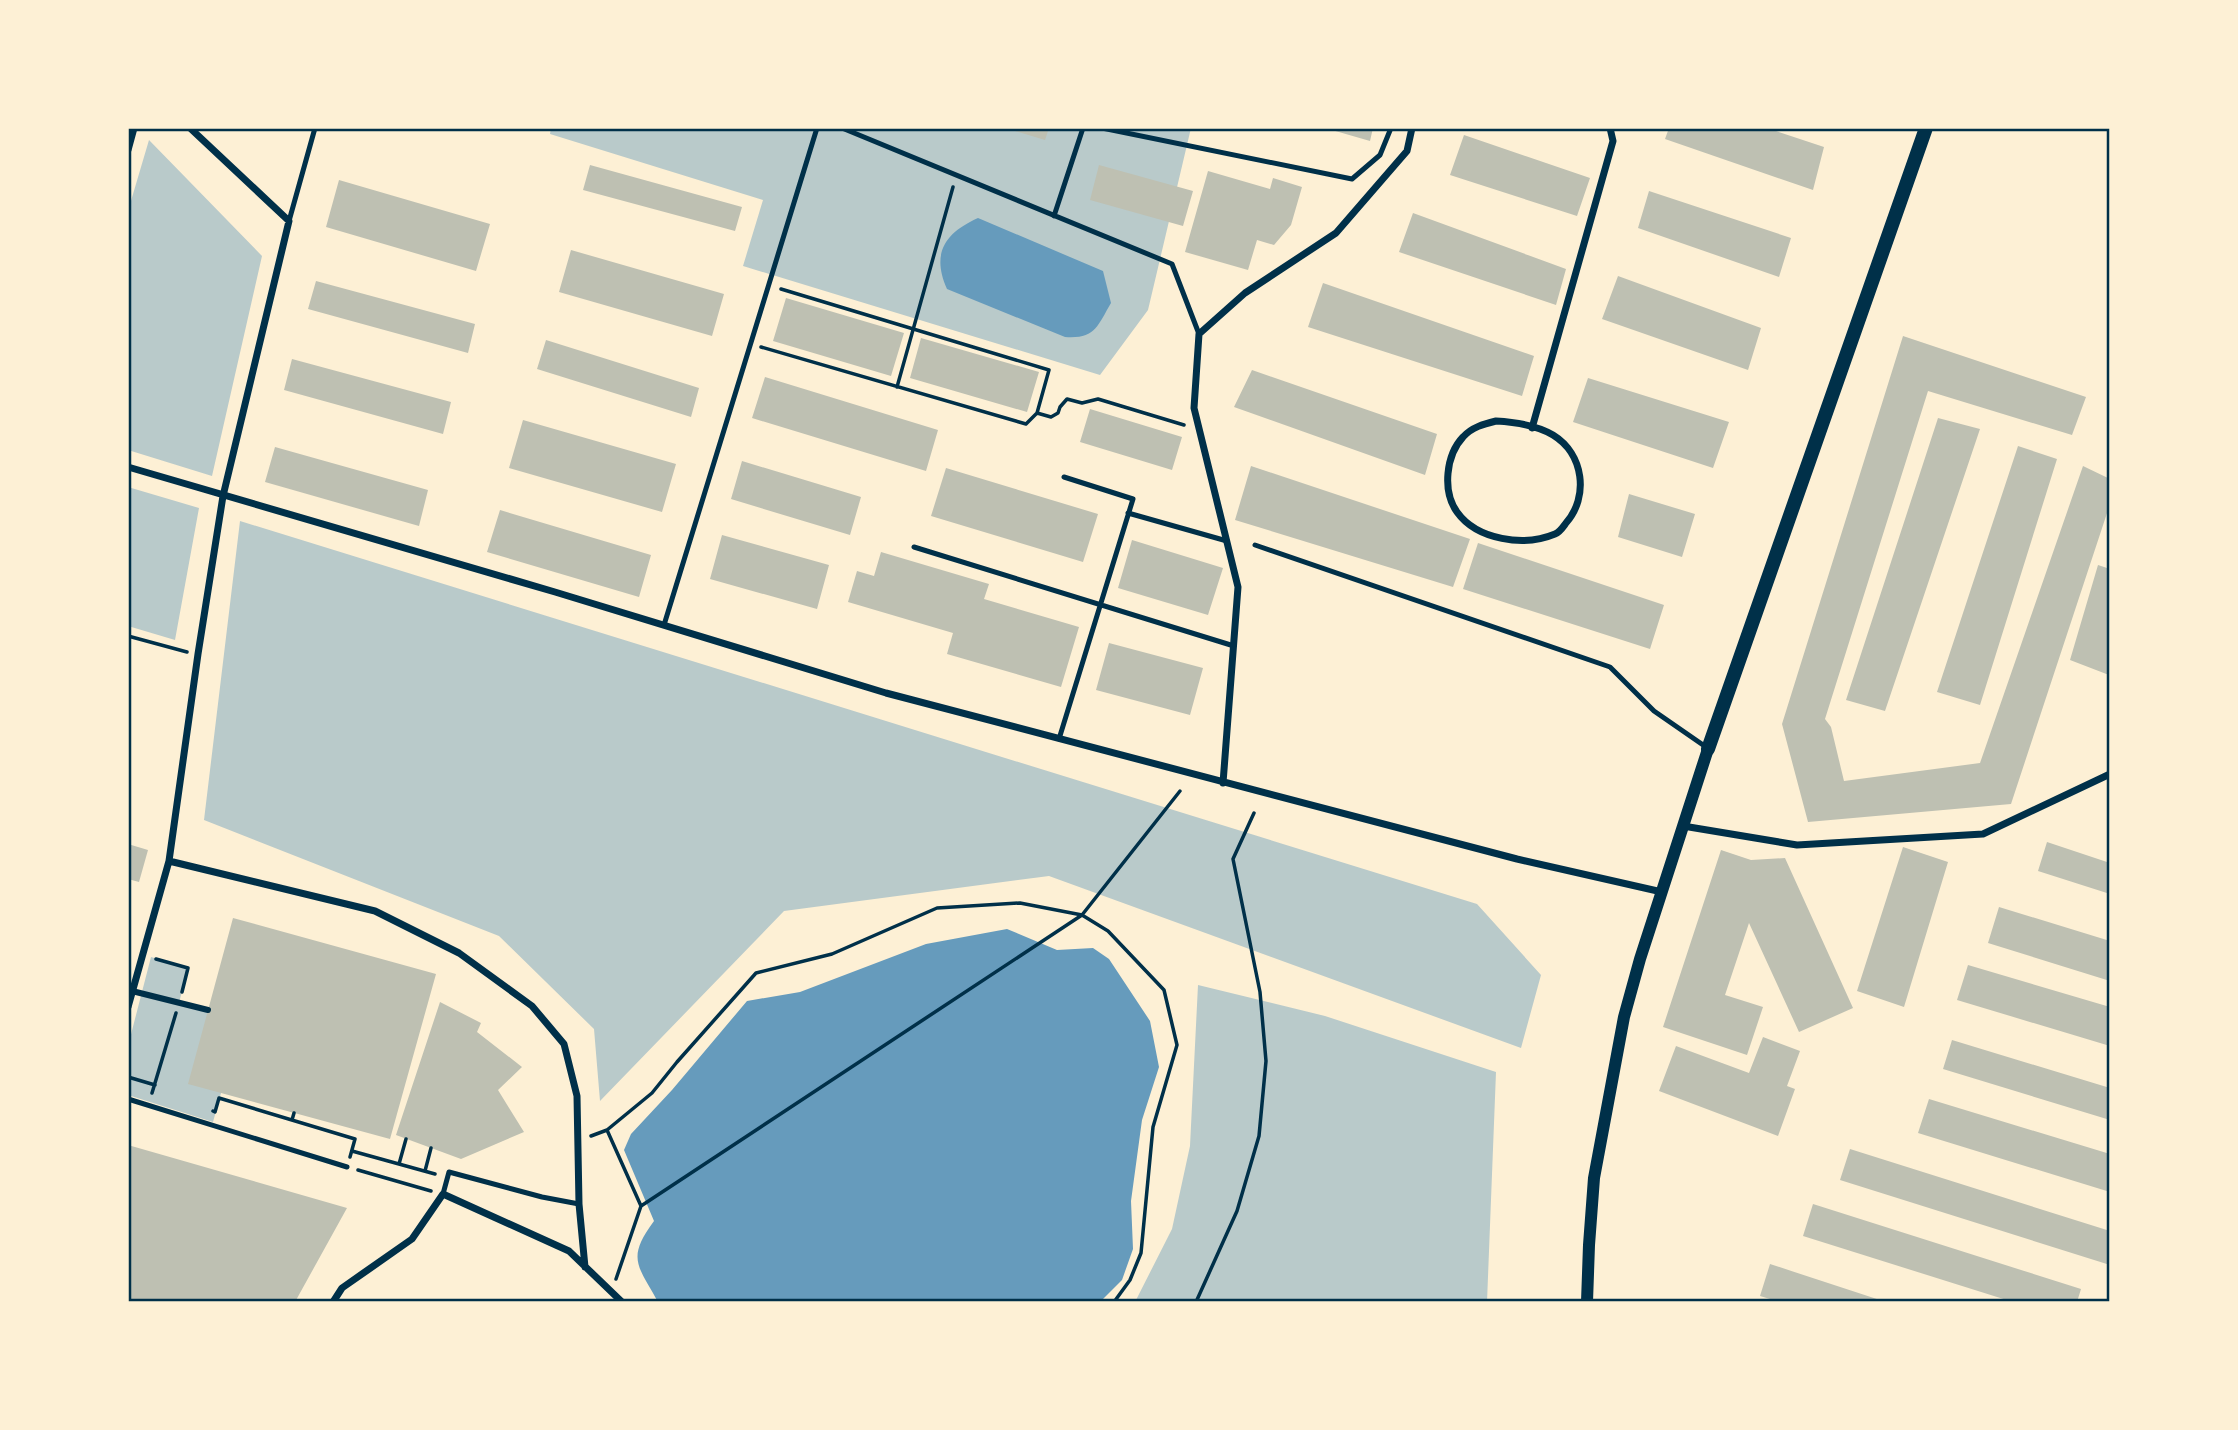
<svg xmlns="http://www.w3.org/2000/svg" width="2238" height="1430" font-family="'Archivo Narrow',sans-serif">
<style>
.green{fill:#b9caca}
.water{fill:#669bbc}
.building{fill:#bec0b2}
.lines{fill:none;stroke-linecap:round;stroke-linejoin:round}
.path{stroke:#003049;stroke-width:3.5}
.service{stroke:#003049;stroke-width:5}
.pedestrian{stroke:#003049;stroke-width:6}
.minor{stroke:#003049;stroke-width:7}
.tertiary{stroke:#003049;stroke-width:12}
.secondary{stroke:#003049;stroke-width:14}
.neatline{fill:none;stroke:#003049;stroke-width:2.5}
</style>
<rect width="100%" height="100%" fill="#fdf0d5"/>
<path class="green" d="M 551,128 L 1191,128 L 1148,310 L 1100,375 L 743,266 L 763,200 L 550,134 Z
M 149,140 L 262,256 L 212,476 L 128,450 L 128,211 Z
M 128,487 L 199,508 L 175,640 L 128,626 Z
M 240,521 L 1477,904 L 1541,975 L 1521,1048 L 1049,876 L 784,911 L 600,1101 L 594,1029 L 499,936 L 204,820 Z
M 151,957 L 188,968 L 179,1003 L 208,1010 L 221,1093 L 213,1122 L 128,1095 L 128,1046 Z
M 1198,985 L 1325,1016 L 1496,1072 L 1487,1302 L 1135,1302 L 1172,1229 L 1190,1146 Z"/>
<path class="water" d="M 978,218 L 1103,271 L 1111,303 C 1097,327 1095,339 1065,337 L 947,289 C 931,253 945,233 978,218 Z
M 1007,929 L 1057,950 L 1093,948 L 1109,959 L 1150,1021 L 1159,1067 L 1142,1120 L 1131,1201 L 1133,1249 L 1122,1280 L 1100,1302 L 658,1302 C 638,1265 626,1259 654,1221 L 624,1150 L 631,1134 L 672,1090 L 747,1001 L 800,992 L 926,944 Z"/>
<path class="building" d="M 1005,128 L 1049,128 L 1045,140 Z
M 1325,128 L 1373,128 L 1370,141 Z
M 1669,128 L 1767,128 L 1824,147 L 1813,190 L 1665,139 Z
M 1464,135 L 1590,178 L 1577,216 L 1450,175 Z
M 590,165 L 742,207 L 735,231 L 583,190 Z
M 1099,165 L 1193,191 L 1183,226 L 1090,200 Z
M 1208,171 L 1270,189 L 1273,178 L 1302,187 L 1291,225 L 1274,245 L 1257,240 L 1248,270 L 1185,252 Z
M 339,180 L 490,224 L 476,271 L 326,227 Z
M 1649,191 L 1791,238 L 1779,277 L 1638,228 Z
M 1413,213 L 1566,269 L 1556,305 L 1399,252 Z
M 571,250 L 724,294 L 712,336 L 559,292 Z
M 1618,276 L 1761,328 L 1748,370 L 1602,319 Z
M 316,281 L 475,324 L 468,353 L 308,309 Z
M 1323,283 L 1534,356 L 1522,396 L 1308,327 Z
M 786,298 L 904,333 L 891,376 L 773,341 Z
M 1903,336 L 2086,397 L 2072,435 L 1928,391 L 1825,719 L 1831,727 L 1844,781 L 1980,763 L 2083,466 L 2110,479 L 2110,504 L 2011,804 L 1808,822 L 1782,724 Z
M 921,338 L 1039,372 L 1027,412 L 910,378 Z
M 546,340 L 699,388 L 691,417 L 537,369 Z
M 292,359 L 451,402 L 443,434 L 284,390 Z
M 1252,370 L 1437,434 L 1425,475 L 1234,407 Z
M 765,377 L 938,430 L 926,471 L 752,418 Z
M 1588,378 L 1729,422 L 1713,468 L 1573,422 Z
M 1090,409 L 1182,437 L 1172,470 L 1080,442 Z
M 1938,418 L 1980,429 L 1885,711 L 1846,700 Z
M 523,420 L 676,464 L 662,512 L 509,468 Z
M 2018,446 L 2057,459 L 1980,705 L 1937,692 Z
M 275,447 L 428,490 L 419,526 L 265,482 Z
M 742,461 L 861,497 L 850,535 L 731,499 Z
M 1251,466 L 1470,539 L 1453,587 L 1235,520 Z
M 946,468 L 1098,514 L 1083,562 L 931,516 Z
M 1629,494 L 1695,514 L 1682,557 L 1618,537 Z
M 500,510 L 651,555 L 639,597 L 487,552 Z
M 722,535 L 829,565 L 817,609 L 710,579 Z
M 1132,540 L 1223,568 L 1208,615 L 1118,588 Z
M 1478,543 L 1664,605 L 1650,649 L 1463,589 Z
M 881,552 L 989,584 L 984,599 L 1079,627 L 1061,687 L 947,654 L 953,633 L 848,602 L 857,571 L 874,576 Z
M 2098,565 L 2110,569 L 2109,675 L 2070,660 Z
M 1109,643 L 1203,668 L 1190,715 L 1096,690 Z
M 2047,842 L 2110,863 L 2110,894 L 2038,871 Z
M 128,844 L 148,850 L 139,882 L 128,879 Z
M 1903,847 L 1948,862 L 1904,1007 L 1857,991 Z
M 1721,850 L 1751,860 L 1785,858 L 1853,1008 L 1799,1032 L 1749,923 L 1725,995 L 1763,1007 L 1747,1055 L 1663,1027 Z
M 1999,907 L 2110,941 L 2110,981 L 1988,943 Z
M 233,918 L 436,974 L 390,1139 L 188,1084 Z
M 1968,965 L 2110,1007 L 2110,1046 L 1957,1000 Z
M 440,1002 L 481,1023 L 477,1032 L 522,1067 L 498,1090 L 524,1132 L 461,1159 L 396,1135 Z
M 1763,1037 L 1800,1051 L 1787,1086 L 1795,1089 L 1778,1136 L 1659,1091 L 1676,1046 L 1749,1073 Z
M 1952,1040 L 2110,1088 L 2110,1120 L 1943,1069 Z
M 1929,1099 L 2110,1154 L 2110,1192 L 1918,1133 Z
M 128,1145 L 347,1208 L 295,1302 L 128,1302 Z
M 1850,1149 L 2110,1231 L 2110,1265 L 1840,1180 Z
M 1813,1204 L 2081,1289 L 2077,1302 L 2013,1302 L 1803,1236 Z
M 1770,1264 L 1886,1302 L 1780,1302 L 1760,1296 Z"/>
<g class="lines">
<path class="path" d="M 761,347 L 1026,424 L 1037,413 L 1049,370 L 781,289
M 897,387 L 953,187
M 1037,413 L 1051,417 L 1058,413 L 1060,407 L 1067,399 L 1082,403 L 1098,399 L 1184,425
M 128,636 L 187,652
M 156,959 L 188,968 L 182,992
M 128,1077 L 155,1085
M 152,1093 L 176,1013
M 213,1111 L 215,1112 L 219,1098 L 355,1139 L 350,1157
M 292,1120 L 294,1113
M 591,1136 L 607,1130
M 352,1151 L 435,1174
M 399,1164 L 406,1139
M 358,1170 L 431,1191
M 425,1171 L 431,1148
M 641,1206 L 607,1130 L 652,1093 L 677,1062 L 756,973 L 832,954 L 937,908 L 1020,903 L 1082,915 L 1108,931 L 1164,990 L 1177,1045 L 1153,1127 L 1141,1253 L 1130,1280 L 1114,1302
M 616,1279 L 641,1206 L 1082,915 L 1180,791
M 1196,1302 L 1237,1211 L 1259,1136 L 1266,1061 L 1260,992 L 1233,859 L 1254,813"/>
<path class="service" d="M 842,128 L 1172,264 L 1199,334
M 1102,128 L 1352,179 L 1380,155 L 1391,128
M 1054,216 L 1083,128
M 289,221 L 315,128
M 1128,513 L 1227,541
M 1255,545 L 1610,667 L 1654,711 L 1706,747
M 914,547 L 1234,646
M 664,625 L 817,128
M 1059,739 L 1133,499 L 1064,477
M 128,1099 L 347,1167
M 443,1194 L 449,1172 L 542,1197 L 579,1204"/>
<path class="pedestrian" d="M 132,991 L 208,1010"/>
<path class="minor" d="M 128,150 L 134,128
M 1496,421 C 1514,422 1538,426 1553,435 C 1584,454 1589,497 1566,523 C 1563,527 1560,532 1555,534 C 1524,547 1477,540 1457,512 C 1442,491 1446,455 1463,437 C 1472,427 1484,424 1496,421 Z
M 1532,428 L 1613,141 L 1610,128
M 128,467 L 555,592 L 886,693 L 1517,859 L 1662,892
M 1223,783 L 1238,587 L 1194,408 L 1199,334 L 1245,293 L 1336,233 L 1407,151 L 1412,128
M 1683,826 L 1797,845 L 1983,834 L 2110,774
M 169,861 L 375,911 L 459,953 L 532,1006 L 564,1044 L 577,1096 L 579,1204 L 585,1267
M 128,1007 L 169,861 L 198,654 L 223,496 L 289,221 L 190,128
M 333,1302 L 342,1288 L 412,1239 L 443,1194 L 569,1251 L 622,1302"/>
<path class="tertiary" d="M 1587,1302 L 1589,1245 L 1594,1178 L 1624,1017 L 1640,959 L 1708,749"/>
<path class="secondary" d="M 1708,749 L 1926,128"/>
</g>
<rect width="2238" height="1430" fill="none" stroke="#fdf0d5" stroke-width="259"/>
<rect x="130" y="130" width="1978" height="1170" class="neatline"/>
</svg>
